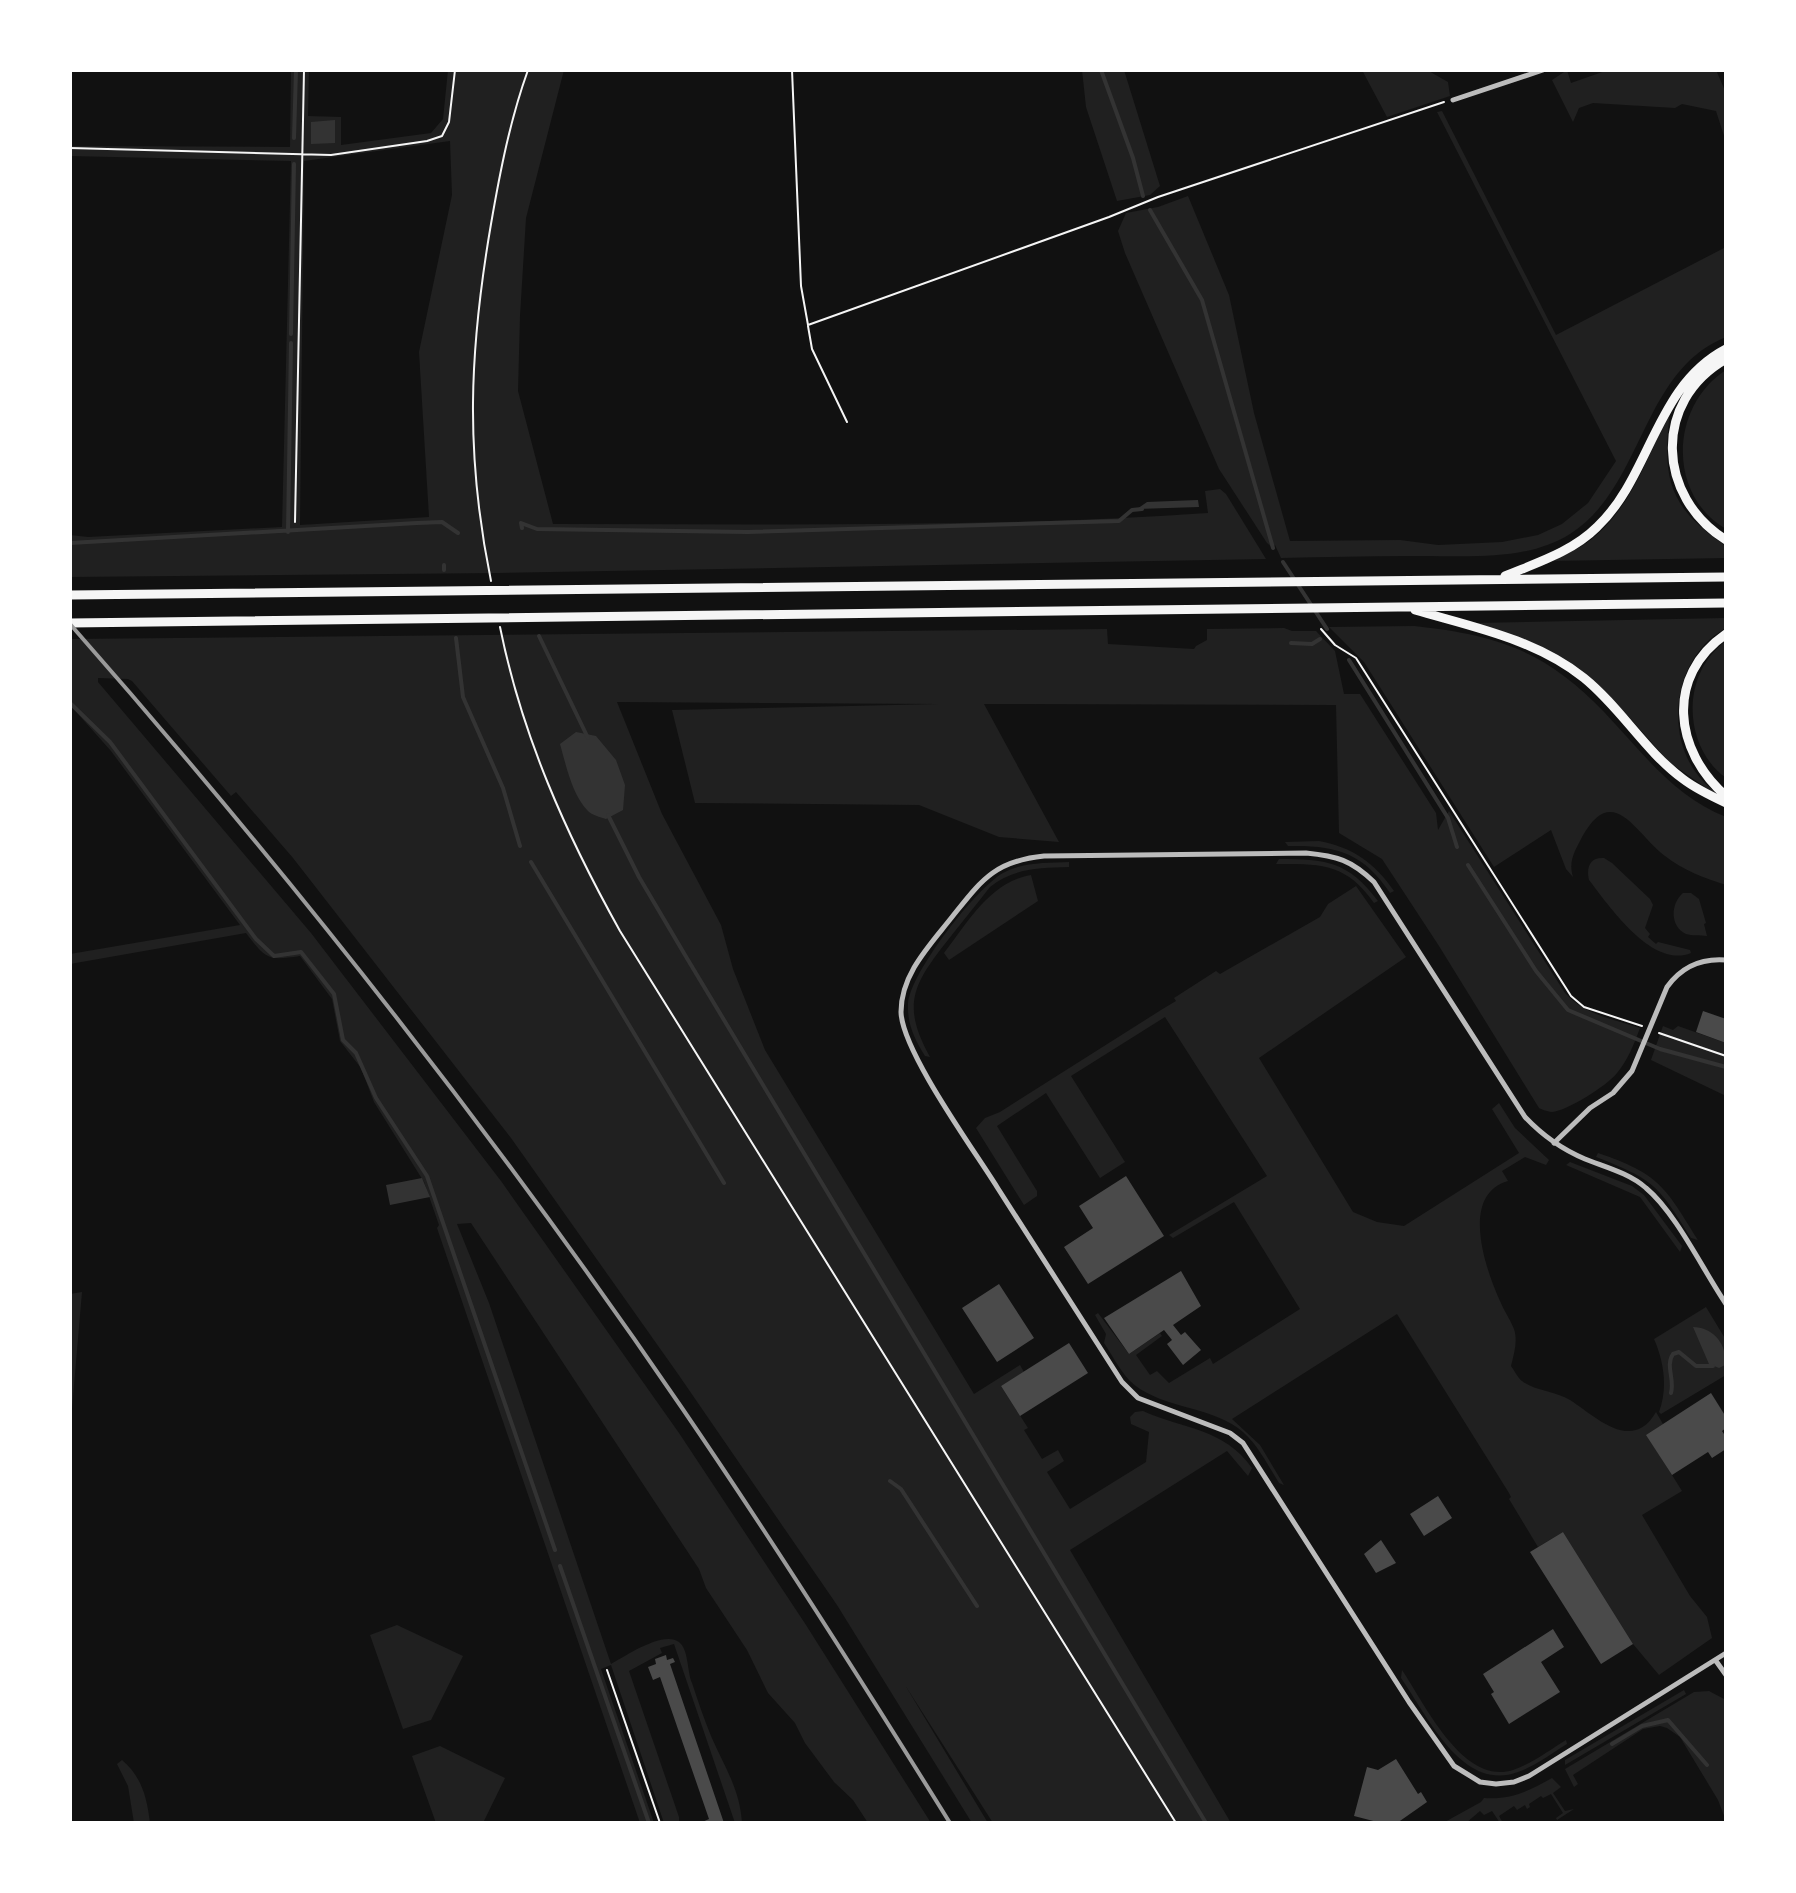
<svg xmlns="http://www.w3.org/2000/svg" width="1796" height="1893" font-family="'Nunito Sans',sans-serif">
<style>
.green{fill:#202020;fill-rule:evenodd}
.water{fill:#333}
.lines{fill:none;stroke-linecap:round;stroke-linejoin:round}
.stream{stroke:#333;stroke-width:4}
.building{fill:#4a4a4a}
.path{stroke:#f5f5f5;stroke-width:2}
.minor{stroke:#bcbcbc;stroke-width:5}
.motorway{stroke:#f5f5f5;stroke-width:9}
.rail{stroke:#9a9a9a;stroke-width:4}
</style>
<rect width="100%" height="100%" fill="#111"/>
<path class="green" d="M 291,70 L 309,70 L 308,116 L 341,117 L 341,145 L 431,133 L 443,119 L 448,70 L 564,70 L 526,218 L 520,316 L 518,391 L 553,524 C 771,524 991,528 1208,513 L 1205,491 L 1220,489 L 1226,494 L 1266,559 L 498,573 L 70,577 L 70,535 L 88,537 L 282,527 L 291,161 L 70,156 L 70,146 L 290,147 ZM 450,141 L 452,195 L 419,352 L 429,517 L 300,525 L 304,161 Z
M 1082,70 L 1124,70 L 1160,186 L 1150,195 L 1117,201 L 1086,107 Z
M 1362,70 L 1427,70 L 1448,82 L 1450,96 L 1387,117 Z
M 1567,70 L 1571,83 L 1608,70 L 1716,70 L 1726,93 L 1726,142 L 1716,111 L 1682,104 L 1675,108 L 1593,103 L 1579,108 L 1573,122 L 1552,80 Z
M 1442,111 L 1556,335 L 1726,247 L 1726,337 C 1641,371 1644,487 1570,534 C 1524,563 1461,555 1409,556 C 1366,556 1324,557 1281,558 L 1275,545 L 1273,548 L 1267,543 L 1219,469 L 1125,253 L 1118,231 L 1126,213 L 1158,207 L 1188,196 L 1229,295 L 1254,413 L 1290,541 L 1400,540 L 1438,545 L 1502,542 L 1538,535 L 1562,524 L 1588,503 L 1616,461 L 1437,112 Z
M 1726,370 L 1726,529 C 1667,495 1670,406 1726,370 Z
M 1670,411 C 1662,479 1668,507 1726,546 L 1726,558 L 1551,561 C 1562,555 1575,551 1585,544 C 1630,513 1647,457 1670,411 Z
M 1726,618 L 1726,628 C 1665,661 1660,763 1724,797 L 1722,799 L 1669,762 L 1629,717 L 1566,661 L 1541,646 L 1475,623 Z
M 1414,626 C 1498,635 1546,651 1605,713 C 1643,753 1673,796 1726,817 L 1726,885 C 1704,878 1683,870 1665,856 C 1635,833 1613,781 1582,837 C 1575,851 1568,861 1573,877 L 1566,869 L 1551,830 L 1494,867 L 1364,662 L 1329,627 Z
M 1284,628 L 1292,631 L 1316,631 L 1335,651 L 1344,694 L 1360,694 L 1436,813 L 1438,830 L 1449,811 L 1565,993 C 1585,1015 1613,1019 1640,1028 C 1634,1044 1628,1060 1617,1073 C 1608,1085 1566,1112 1551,1112 C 1550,1112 1540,1109 1539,1108 L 1439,946 L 1382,859 L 1339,833 L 1336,705 L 984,704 L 1059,842 L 999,837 L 919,805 L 695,803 L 672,710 L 938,704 L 617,702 L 662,814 L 721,925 L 733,969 L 765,1050 L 974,1394 L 1020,1365 L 1024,1372 L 1001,1386 L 1028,1428 L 1024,1430 L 1042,1459 L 1058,1450 L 1064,1461 L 1047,1472 L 1070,1509 L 1146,1462 L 1149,1432 L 1131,1424 L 1130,1417 L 1135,1412 L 1143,1411 C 1183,1429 1224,1428 1252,1468 L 1248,1476 L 1227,1451 L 1070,1550 L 1231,1823 L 993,1823 L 905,1685 L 988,1823 L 972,1823 L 837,1605 L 678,1374 L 511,1138 L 293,858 L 236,792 L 231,796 L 132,681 L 128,679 L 98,678 L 98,682 L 311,933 L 501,1181 L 679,1433 L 806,1625 L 931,1823 L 868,1823 L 853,1800 L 834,1782 L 805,1743 L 795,1723 L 768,1693 L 747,1650 L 706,1588 L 699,1569 L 471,1223 L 457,1224 L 489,1303 L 611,1664 C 624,1657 663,1630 679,1642 C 689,1650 687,1672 692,1683 C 698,1701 704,1719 711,1736 C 724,1766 740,1789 742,1823 L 735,1823 L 674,1644 L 660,1648 L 662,1653 L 629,1671 L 679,1817 L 679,1823 L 664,1823 L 611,1665 L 601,1669 L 654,1823 L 640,1823 L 437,1228 L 439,1225 L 424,1182 L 374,1102 L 361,1068 L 340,1041 L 332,999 L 300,956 C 267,961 266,959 246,933 L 70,964 L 70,954 L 240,925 L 111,751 L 70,705 L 70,639 L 1107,629 L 1108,644 L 1194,649 L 1196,646 L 1207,640 L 1207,629 Z
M 1726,641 L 1726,778 C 1682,746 1681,673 1726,641 Z
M 1319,841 C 1352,847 1375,863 1394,891 L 1390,893 C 1363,852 1335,845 1288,846 L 1285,842 Z
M 1604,858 L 1612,863 L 1650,899 L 1653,905 L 1645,928 L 1650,934 L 1648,937 L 1656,944 L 1658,942 L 1690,950 L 1691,953 C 1652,969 1610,907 1589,880 C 1586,867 1590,857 1604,858 Z
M 1279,859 C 1326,859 1348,861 1378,901 L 1374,903 C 1346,863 1321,864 1276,864 Z
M 1069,862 L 1069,867 C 1039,868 1014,868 990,887 C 975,906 959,926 944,945 C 911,987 903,1008 930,1057 L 925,1056 C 915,1040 907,1024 908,1004 C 910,973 976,888 1003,873 C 1023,862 1048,863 1069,862 Z
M 1031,875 L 1038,901 L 949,960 L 944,953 C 968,922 990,882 1031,875 Z
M 1356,886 L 1406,957 L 1259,1058 L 1353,1212 L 1377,1222 L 1404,1226 L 1519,1153 L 1492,1109 L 1499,1103 L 1515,1128 L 1549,1160 L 1546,1165 L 1525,1157 L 1502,1171 L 1508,1181 C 1459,1195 1486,1270 1500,1301 C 1504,1311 1510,1319 1514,1329 C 1518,1341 1514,1354 1511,1366 C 1514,1370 1518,1378 1522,1381 C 1535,1391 1556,1391 1570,1400 C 1595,1416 1632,1454 1656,1412 L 1663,1424 L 1647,1435 L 1682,1491 L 1642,1515 L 1690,1596 L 1707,1617 L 1712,1638 L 1659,1675 L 1633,1644 L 1563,1532 L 1538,1547 L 1509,1499 L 1511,1497 L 1509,1493 L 1397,1314 L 1232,1419 L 1260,1445 L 1284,1485 L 1279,1483 C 1267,1464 1256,1441 1238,1428 C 1206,1405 1157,1408 1129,1380 C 1119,1369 1112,1355 1104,1343 L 1106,1334 L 1095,1315 L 1098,1313 L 1129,1354 L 1160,1333 L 1162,1336 L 1136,1355 L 1150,1375 L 1157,1371 L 1169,1383 L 1210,1358 L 1213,1364 L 1300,1309 L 1234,1202 L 1173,1238 L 1169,1235 L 1267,1176 L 1165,1017 L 1071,1076 L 1125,1162 L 1100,1178 L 1046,1093 L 997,1126 L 1037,1191 L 1037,1196 L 1024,1205 L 976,1128 L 985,1118 L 1000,1112 L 1161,1010 L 1176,1001 L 1174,998 L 1216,971 L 1220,974 L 1320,917 L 1328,904 Z
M 1683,893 L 1691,893 L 1699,899 L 1706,923 L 1704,924 L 1707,936 C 1700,935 1692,936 1686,934 C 1669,926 1671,903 1683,893 Z
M 1663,1026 L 1673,1030 L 1678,1026 L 1726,1043 L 1726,1096 L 1651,1060 Z
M 1598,1153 C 1660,1174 1665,1187 1698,1240 L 1691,1238 C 1658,1185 1655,1180 1596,1157 Z
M 1570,1162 L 1632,1186 L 1644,1195 L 1682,1246 L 1680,1252 L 1640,1197 L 1566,1165 Z
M 82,1292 L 70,1432 L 70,1294 Z
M 1706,1307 L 1726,1340 L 1726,1375 L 1661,1414 L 1659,1412 C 1668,1388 1664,1362 1654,1339 Z
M 397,1625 L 463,1656 L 431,1720 L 403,1729 L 370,1635 Z
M 1402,1670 C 1425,1704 1463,1786 1513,1770 C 1531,1764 1550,1750 1566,1740 L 1567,1744 C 1551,1754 1535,1766 1518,1772 C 1462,1793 1427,1715 1401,1678 Z
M 1684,1690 L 1686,1694 L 1565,1765 L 1565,1760 Z
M 1709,1691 L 1726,1700 L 1726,1821 L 1718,1800 L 1680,1737 L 1667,1728 L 1660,1726 L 1643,1729 L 1573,1775 L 1578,1784 L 1574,1787 L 1565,1769 L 1694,1692 Z
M 440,1746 L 505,1778 L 483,1823 L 436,1823 L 412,1756 Z
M 122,1760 C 142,1777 147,1798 150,1823 L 134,1823 L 128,1786 L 117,1764 Z
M 1552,1778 L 1561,1787 L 1553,1793 L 1565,1811 L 1574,1809 L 1557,1820 L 1556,1818 L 1563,1813 L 1551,1794 L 1543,1798 L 1541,1796 L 1529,1804 L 1530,1807 L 1527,1809 L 1525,1805 L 1517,1810 L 1514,1806 L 1499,1816 L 1503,1823 L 1500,1823 L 1492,1811 L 1484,1815 L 1480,1811 L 1466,1823 L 1443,1823 L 1481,1802 L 1484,1798 C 1511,1800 1529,1791 1552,1778 Z"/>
<path class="water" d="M 335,120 L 335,143 L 311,144 L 311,122 Z
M 1198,500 L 1199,507 L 1137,509 L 1147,502 Z
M 576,732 L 596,736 L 616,760 L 625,785 L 623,810 L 606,819 C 600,817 592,815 588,811 C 572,795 566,765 560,744 Z
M 422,1178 L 430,1197 L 390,1205 L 386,1185 Z
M 1693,1327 C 1713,1327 1728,1345 1725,1365 L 1719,1368 L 1709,1364 Z"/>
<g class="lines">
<path class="stream" d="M 1101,70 L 1133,158 L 1143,196
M 294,138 L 296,70
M 1150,210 L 1202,300 L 1273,548
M 291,334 L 294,164
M 522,528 L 521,523 L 537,529 L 748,532 L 1119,521 L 1132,510 L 1142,509
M 288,532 L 291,343
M 70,543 L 417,523 L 442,522 L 458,533
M 1283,562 L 1327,629
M 444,565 L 444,570
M 539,636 L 588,738
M 456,638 L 463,697 L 503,788 L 520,846
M 1291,643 L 1312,644 L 1320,639
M 1349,660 L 1448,818 L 1457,847
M 70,703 L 110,742 L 256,939 L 274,956 L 301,952 L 334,994 L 343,1040 L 356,1053 L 376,1098 L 427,1176 L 555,1550
M 608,815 L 639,877 L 685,955 L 1206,1823
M 531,862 L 724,1183
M 1468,865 L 1536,971 L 1568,1010 L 1660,1049 L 1726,1067
M 1671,1393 C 1675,1379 1665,1366 1673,1354 L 1679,1352 L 1696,1366 L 1713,1366
M 890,1481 L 901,1489 L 977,1606
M 560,1566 L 649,1823
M 1612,1744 L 1642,1726 L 1668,1720 L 1707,1765"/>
</g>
<path class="building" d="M 1703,1011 L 1726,1019 L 1726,1043 L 1696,1032 Z
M 1126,1176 L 1164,1236 L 1088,1284 L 1064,1247 L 1093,1228 L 1079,1206 Z
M 1181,1271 L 1201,1306 L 1173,1325 L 1181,1335 L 1185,1332 L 1201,1350 L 1183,1365 L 1167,1344 L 1172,1340 L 1164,1330 L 1129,1354 L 1104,1318 Z
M 999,1284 L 1034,1338 L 997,1362 L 962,1308 Z
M 1069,1343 L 1088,1373 L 1020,1416 L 1001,1386 Z
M 1711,1393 L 1726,1417 L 1726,1428 L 1722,1431 L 1726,1437 L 1726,1449 L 1712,1458 L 1708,1452 L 1672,1475 L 1646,1435 Z
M 1438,1496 L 1452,1518 L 1424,1536 L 1410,1514 Z
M 1563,1532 L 1633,1644 L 1601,1664 L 1530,1552 Z
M 1381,1540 L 1396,1563 L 1376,1573 L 1364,1554 Z
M 1553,1629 L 1564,1647 L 1541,1662 L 1560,1692 L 1509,1724 L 1491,1694 L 1494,1692 L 1483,1674 Z
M 666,1655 L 667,1660 L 673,1658 L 675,1662 L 670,1664 L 724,1823 L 700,1823 L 709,1819 L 660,1677 L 653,1680 L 648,1667 L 656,1664 L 655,1659 Z
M 1396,1759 L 1418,1794 L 1421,1792 L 1427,1802 L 1397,1823 L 1381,1823 L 1354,1816 L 1367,1767 L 1378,1770 Z"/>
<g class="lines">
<path class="path" d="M 792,70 L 801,286 L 808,325 L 1109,217 L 1158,197 L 1444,102
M 70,148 L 331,155 L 427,141 L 442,136 L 449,122 L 455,70
M 808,326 L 812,349 L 847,422
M 295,522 L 304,70
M 491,581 C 465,454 469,352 491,224 C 500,172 510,120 528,70
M 500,627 C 522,736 566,834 620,931 L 1176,1823
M 1321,629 L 1335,645 L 1356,658 L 1571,996 L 1584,1007 L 1642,1026
M 1659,1033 L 1726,1056
M 607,1670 L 660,1823"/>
<path class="minor" d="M 1453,100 L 1543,70
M 1554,1143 L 1590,1108 L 1613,1093 L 1632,1071 L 1667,987 C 1682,966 1701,958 1726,960
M 1726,1304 C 1703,1270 1676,1213 1646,1188 C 1629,1173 1605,1167 1585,1159 C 1561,1149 1542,1135 1525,1117 L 1374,882 C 1351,860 1337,856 1306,853 L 1044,856 C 994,861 981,881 952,917 C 930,945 901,974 901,1012 C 902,1051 974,1150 997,1187 C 1039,1252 1080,1317 1122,1382 L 1138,1398 L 1230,1433 L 1243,1443 L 1409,1702 L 1454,1766 L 1480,1782 L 1496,1784 L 1514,1782 L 1529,1776 L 1726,1653
M 1716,1661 L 1726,1675"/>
<path class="motorway" d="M 1726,359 C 1652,401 1657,497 1726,540
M 1505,576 C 1536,563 1572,552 1597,527 C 1651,476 1655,386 1726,349
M 70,595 L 1726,577
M 1415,610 C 1473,627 1535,639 1584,678 C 1621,708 1645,751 1683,779 C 1696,789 1711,796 1726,803
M 70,623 L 1726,603
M 1726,634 C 1665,676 1674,751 1726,796"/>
<path class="rail" d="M 70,624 C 289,873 495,1134 682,1408 C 775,1544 863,1683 950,1823"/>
</g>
<rect width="1796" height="1893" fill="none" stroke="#ffffff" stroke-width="144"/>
</svg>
